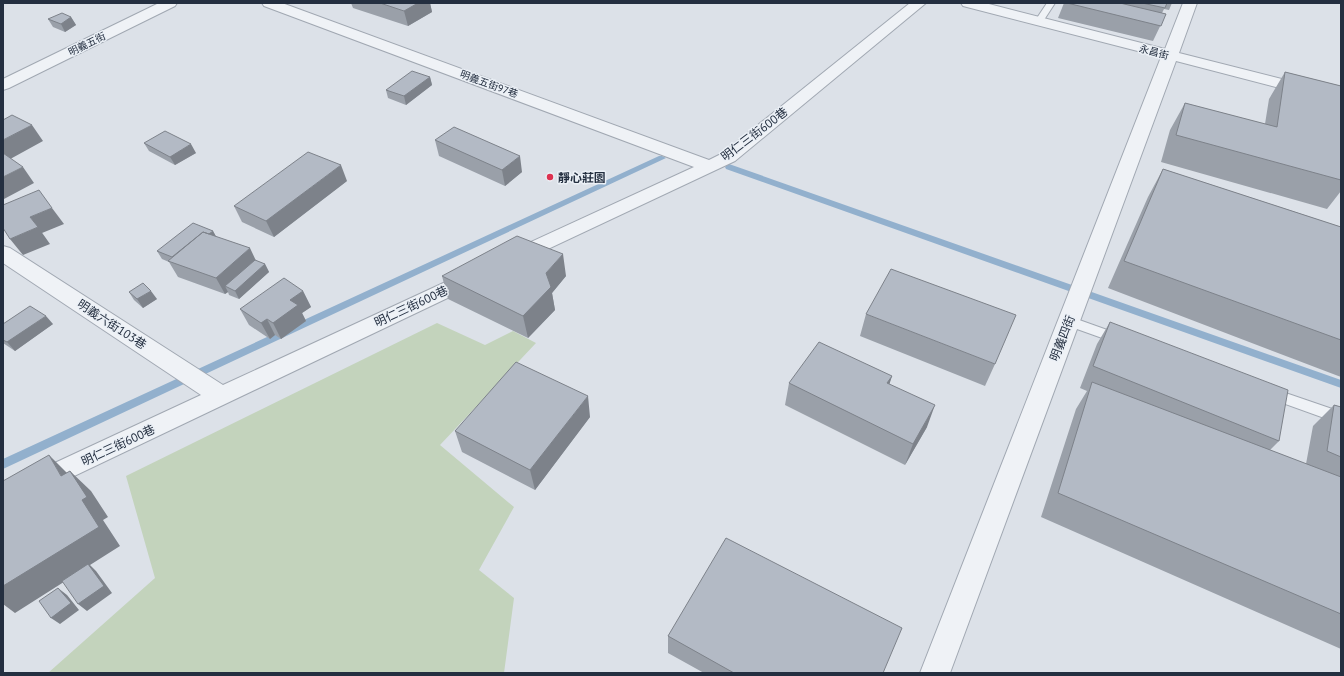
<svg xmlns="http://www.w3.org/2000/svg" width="1344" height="676" font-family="'PT Sans','Noto Sans TC',sans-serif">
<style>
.green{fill:#c3d3bc}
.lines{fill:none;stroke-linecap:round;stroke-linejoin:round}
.stream{fill:#92b0cd;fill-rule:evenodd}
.lane-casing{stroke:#a1a8b2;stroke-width:2}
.street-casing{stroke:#a1a8b2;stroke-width:2}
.lane{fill:#eff2f6;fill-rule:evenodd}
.street{fill:#eff2f6;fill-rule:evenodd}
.wall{fill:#9aa0a9}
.shaded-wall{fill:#7d828a}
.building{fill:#b3bac5;stroke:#7d828a}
.poi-dot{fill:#dd3150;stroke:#ebf0f6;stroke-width:1.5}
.labels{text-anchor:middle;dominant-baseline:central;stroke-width:3;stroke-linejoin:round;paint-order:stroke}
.far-street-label{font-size:10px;fill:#242f40;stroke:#ebf0f6}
.street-label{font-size:12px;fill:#242f40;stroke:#ebf0f6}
.poi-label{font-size:12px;font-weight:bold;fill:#242f40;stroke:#ebf0f6;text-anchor:start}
</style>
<rect width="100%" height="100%" fill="#dce1e8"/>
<path class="green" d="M 437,323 L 485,345 L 513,331 L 536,343 L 440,445 L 514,507 L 479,570 L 514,598 L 504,673 L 48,673 L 155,578 L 126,476 Z"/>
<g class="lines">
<path class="stream" d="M 659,156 L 662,156 L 666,158 L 3,469 L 3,459 Z
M 729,164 L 1341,380 L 1341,388 L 726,169 L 725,167 Z"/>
<g class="lane-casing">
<path id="lane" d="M 1047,3 L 1055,3 L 1042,23 L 1036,23 L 1035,21 Z
M 1068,316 L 1124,336 L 1126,339 L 1124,342 L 1119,344 L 1063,324 L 1062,321 L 1063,318 Z
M 1271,388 L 1341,412 L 1341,424 L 1266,397 L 1264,393 L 1266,389 Z"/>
</g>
<g class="street-casing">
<path id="street" d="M 159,3 L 177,3 L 175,6 L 9,88 L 3,90 L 3,79 Z
M 262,3 L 282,3 L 709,160 L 723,153 L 910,3 L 926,3 L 735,161 L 514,265 L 507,263 L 504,258 L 507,253 L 694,167 L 264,6 Z
M 961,3 L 985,3 L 1165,49 L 1183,3 L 1197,3 L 1179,53 L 1341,94 L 1341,104 L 1176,61 L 950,673 L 920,673 L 1161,57 L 963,6 Z
M 3,246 L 10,248 L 223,385 L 465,273 L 472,271 L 479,273 L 482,278 L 479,283 L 3,510 L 3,487 L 201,395 L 3,263 Z"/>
</g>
<use href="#lane" class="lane"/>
<use href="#street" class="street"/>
</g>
<path class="wall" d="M 351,3 L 430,3 L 432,12 L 408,26 L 353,8 Z
M 1064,3 L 1172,3 L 1169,10 L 1164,9 L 1162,13 L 1166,14 L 1153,41 L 1058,18 Z
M 71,17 L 76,25 L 65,32 L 53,27 L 48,19 Z
M 1285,72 L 1341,86 L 1341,191 L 1327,209 L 1161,162 L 1170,130 L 1185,103 L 1265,124 L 1269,99 Z
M 430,77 L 432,85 L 406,105 L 388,98 L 386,90 Z
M 435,140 L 522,172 L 505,186 L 439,156 Z
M 144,143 L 196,153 L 175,165 L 149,151 Z
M 1163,169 L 1341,227 L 1341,377 L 1108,288 L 1148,197 Z
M 347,181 L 274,237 L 242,222 L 234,206 Z
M 213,231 L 216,237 L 256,261 L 265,264 L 269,272 L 239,299 L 229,295 L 228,292 L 225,294 L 178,277 L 169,262 L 162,259 L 157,251 Z
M 442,276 L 566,276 L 552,293 L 555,310 L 528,338 L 448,299 Z
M 303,291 L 311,307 L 302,313 L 306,321 L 281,339 L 275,335 L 270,339 L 249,325 L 240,309 Z
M 129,292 L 157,299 L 143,308 L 134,300 Z
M 866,314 L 995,364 L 985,386 L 860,336 Z
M 1110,322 L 1279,441 L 1270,450 L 1306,464 L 1313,426 L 1334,405 L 1341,407 L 1341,649 L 1041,517 L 1076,409 L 1087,391 L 1080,388 L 1097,344 Z
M 3,324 L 53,324 L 15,351 L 3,343 Z
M 892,376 L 889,384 L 927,427 L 905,465 L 785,405 L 789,383 Z
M 590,417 L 535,490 L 462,452 L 455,431 Z
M 668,636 L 883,673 L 704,673 L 668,653 Z"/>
<path class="shaded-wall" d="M 418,3 L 430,3 L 432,12 L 408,26 L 404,11 Z
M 71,17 L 76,25 L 65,32 L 61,24 Z
M 430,77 L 432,85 L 406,105 L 404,96 Z
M 32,125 L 43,141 L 3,163 L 3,140 Z
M 191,144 L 196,153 L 175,165 L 170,157 Z
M 520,156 L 522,172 L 505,186 L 502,170 Z
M 341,165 L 347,181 L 274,237 L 266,221 Z
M 23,167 L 34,183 L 4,199 L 3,198 L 3,177 Z
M 52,208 L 64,224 L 42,233 L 30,217 Z
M 38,227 L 50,244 L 23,255 L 10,239 Z
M 213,231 L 218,240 L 177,259 Z
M 250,248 L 258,265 L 225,286 L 228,292 L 225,294 L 216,278 Z
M 563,254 L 566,276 L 552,293 L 555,310 L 528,338 L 523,316 L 546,273 Z
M 265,264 L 269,272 L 239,299 L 235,291 Z
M 151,291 L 157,299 L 143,308 L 137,299 Z
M 303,291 L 311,307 L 302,313 L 306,321 L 281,339 L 273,323 L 290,300 Z
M 46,316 L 53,324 L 15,351 L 7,342 Z
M 267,319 L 275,335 L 270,339 L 261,323 Z
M 892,376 L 885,398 L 887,383 Z
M 588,396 L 590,417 L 535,490 L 530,470 Z
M 935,405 L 927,427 L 905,465 L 913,444 Z
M 49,455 L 70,476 L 61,476 Z
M 70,471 L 91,491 L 108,517 L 103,520 L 120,546 L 90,565 L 96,571 L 112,593 L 87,611 L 78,604 L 89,566 L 15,613 L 3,604 L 3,586 Z
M 58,588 L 67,595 L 79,610 L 60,624 L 51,618 Z"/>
<path class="building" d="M 380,3 L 418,3 L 404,11 Z
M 1067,3 L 1120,3 L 1166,14 L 1161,26 Z
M 1142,3 L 1167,3 L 1165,8 Z
M 62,13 L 71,17 L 61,24 L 48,19 Z
M 412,71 L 430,77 L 404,96 L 386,90 Z
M 1285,72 L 1341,86 L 1341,180 L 1176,135 L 1185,103 L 1277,127 Z
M 12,115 L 32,125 L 3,140 L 3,120 Z
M 454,127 L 520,156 L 502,170 L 435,140 Z
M 165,131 L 191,144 L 170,157 L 144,143 Z
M 308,152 L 341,165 L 266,221 L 234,206 Z
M 3,153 L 23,167 L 3,177 Z
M 1163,169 L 1341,227 L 1341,340 L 1124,261 Z
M 39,190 L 52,208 L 30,217 L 38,227 L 10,239 L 3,228 L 3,205 Z
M 193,223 L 213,231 L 209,234 L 203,232 L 172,257 L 157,251 Z
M 203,232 L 250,248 L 216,278 L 168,261 Z
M 517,236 L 563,254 L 546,273 L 551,287 L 523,316 L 442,276 Z
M 255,260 L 265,264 L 235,291 L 225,286 Z
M 891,269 L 1016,315 L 995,364 L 866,314 Z
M 284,278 L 303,291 L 290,300 L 298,305 L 273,323 L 267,319 L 261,323 L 240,309 Z
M 143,283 L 151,291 L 137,299 L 129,292 Z
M 30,306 L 46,316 L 7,342 L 3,340 L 3,324 Z
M 1110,322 L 1288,390 L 1279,441 L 1093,366 Z
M 819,342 L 892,376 L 887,383 L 935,405 L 913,444 L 789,383 Z
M 516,362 L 588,396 L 530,470 L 455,431 Z
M 1092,382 L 1341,477 L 1341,614 L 1058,493 Z
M 1334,405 L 1341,407 L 1341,457 L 1327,451 Z
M 49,455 L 61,476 L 70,471 L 87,497 L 82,500 L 99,527 L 3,586 L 3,481 Z
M 726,538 L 902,628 L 883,673 L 734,673 L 668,636 Z
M 88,564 L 104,586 L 78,604 L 62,581 Z
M 58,588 L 71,603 L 51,618 L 39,601 Z"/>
<circle class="poi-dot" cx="550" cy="177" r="4"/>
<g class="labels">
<g class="far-street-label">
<text transform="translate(87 44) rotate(-26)">明義五街</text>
<text transform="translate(1154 52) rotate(15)">永昌街</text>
<text transform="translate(489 84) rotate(20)">明義五街97巷</text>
</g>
<g class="street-label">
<text transform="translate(754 134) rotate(-37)">明仁三街600巷</text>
<text transform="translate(411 306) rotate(-25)">明仁三街600巷</text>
<text transform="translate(112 324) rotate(33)">明義六街103巷</text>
<text transform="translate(1062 338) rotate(-69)">明義四街</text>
<text transform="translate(118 445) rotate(-25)">明仁三街600巷</text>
</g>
<g class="poi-label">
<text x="558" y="177">靜心莊園</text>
</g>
</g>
<rect width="1344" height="676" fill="none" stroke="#242f40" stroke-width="8"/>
</svg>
